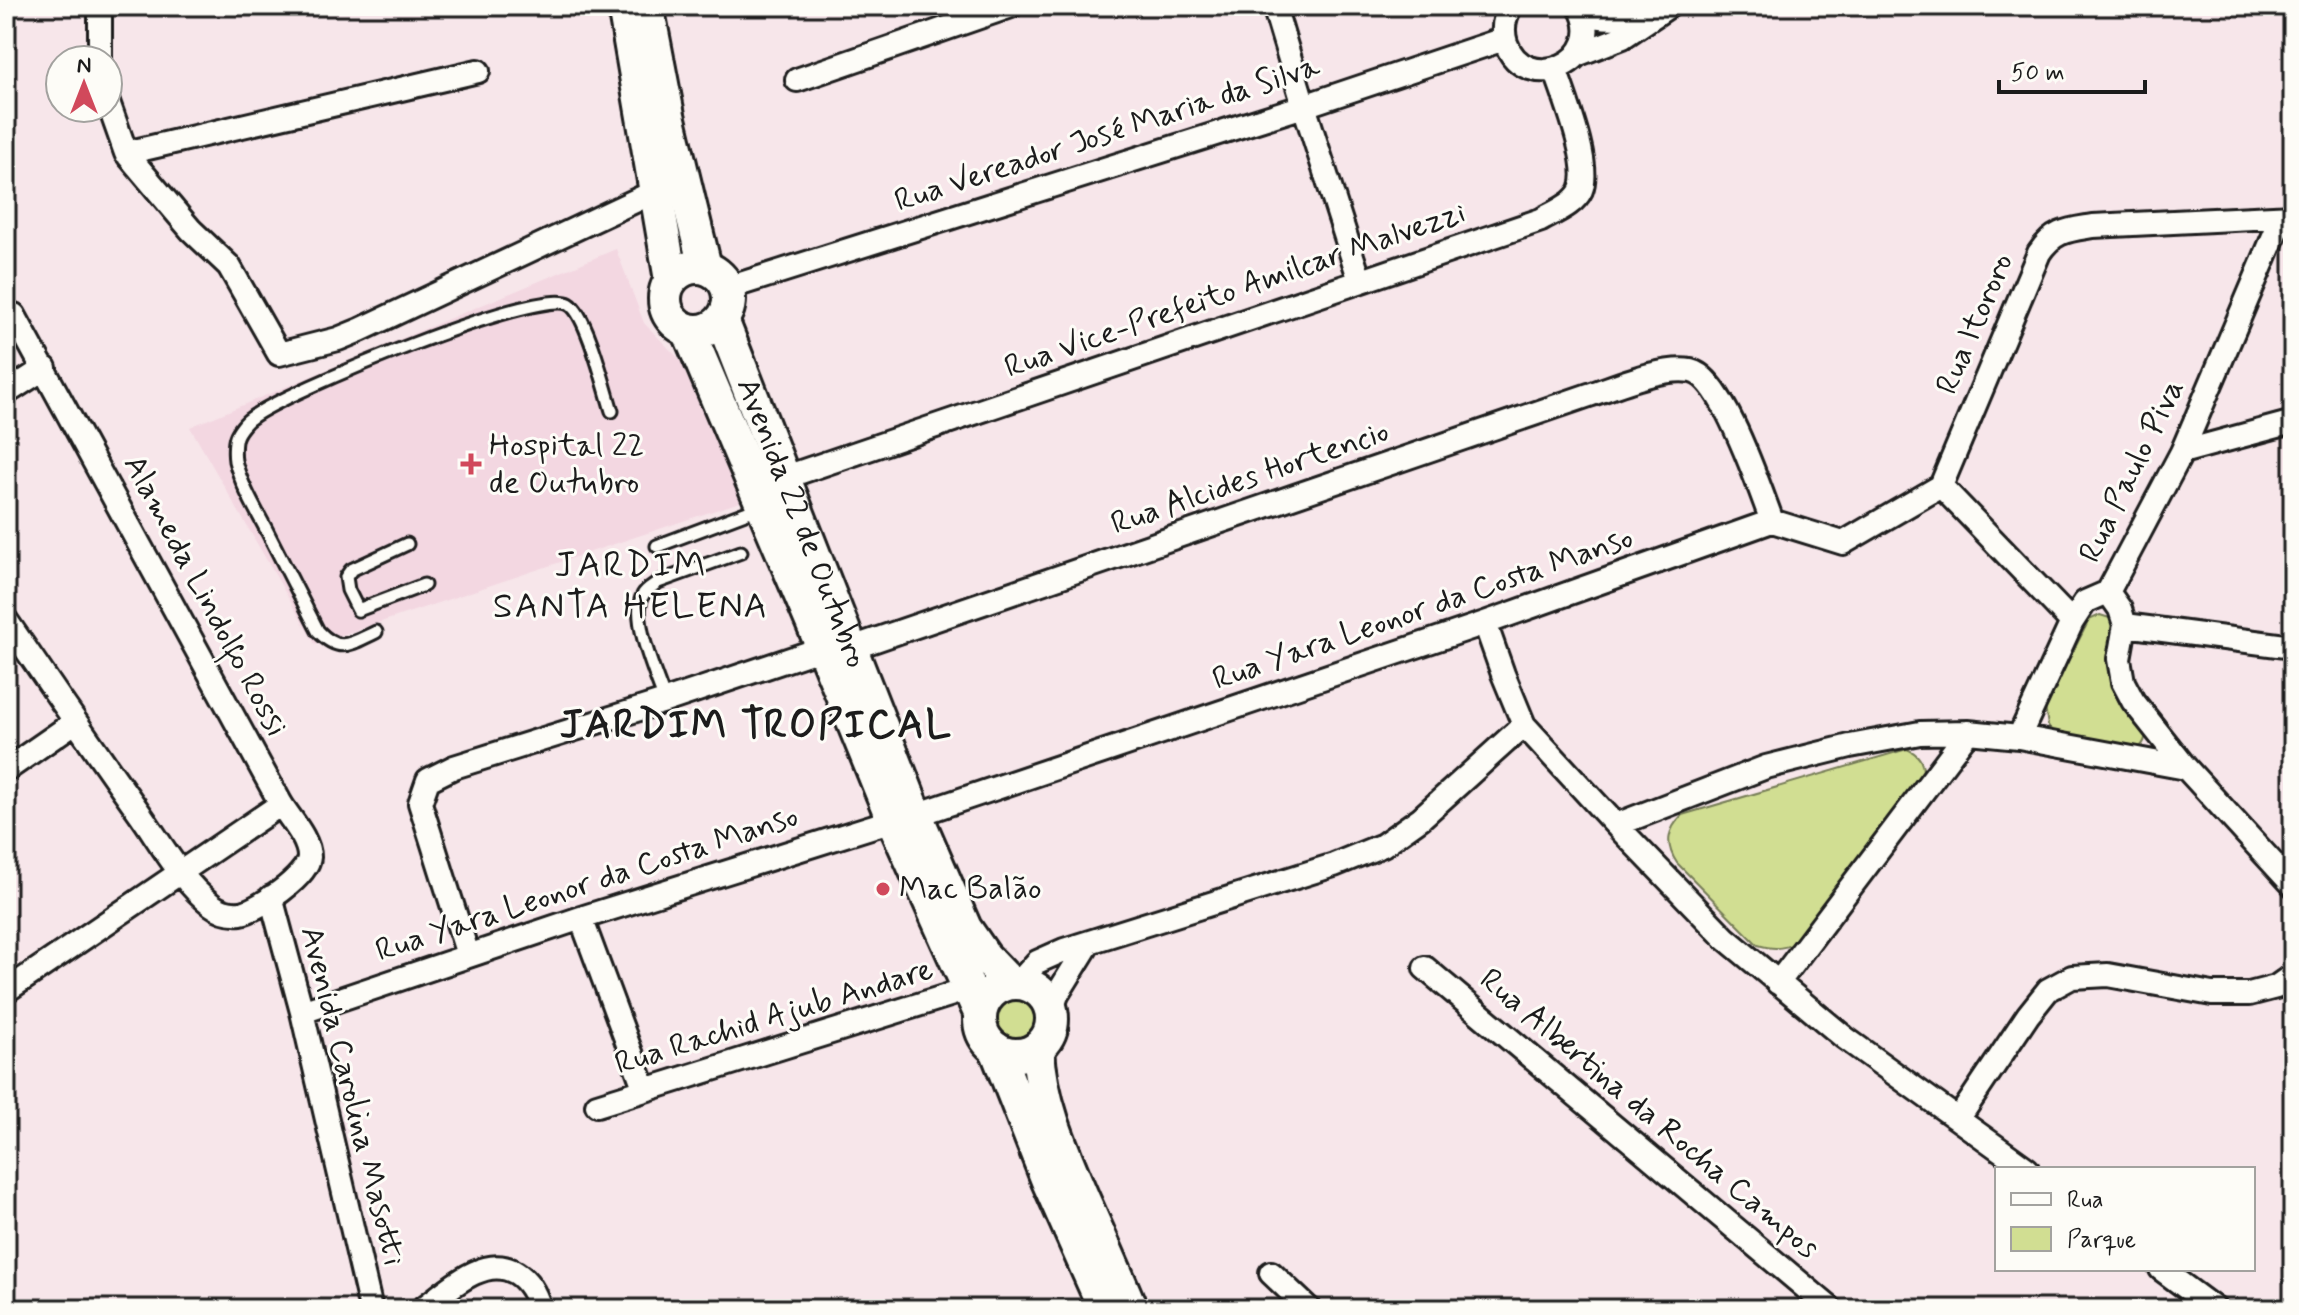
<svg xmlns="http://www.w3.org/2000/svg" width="2299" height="1315" font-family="Mynerve,sans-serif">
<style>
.built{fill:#f3d7e1}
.green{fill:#d1de92;stroke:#767d57;stroke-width:2}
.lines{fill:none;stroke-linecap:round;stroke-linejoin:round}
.lane-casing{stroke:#1c1c1c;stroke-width:17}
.street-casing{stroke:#1c1c1c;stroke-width:28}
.secondary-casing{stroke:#1c1c1c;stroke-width:38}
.lane{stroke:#fdfcf7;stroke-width:11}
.street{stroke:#fdfcf7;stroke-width:22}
.secondary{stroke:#fdfcf7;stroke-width:32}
.poi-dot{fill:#d1495b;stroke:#fdfcf7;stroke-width:3}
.labels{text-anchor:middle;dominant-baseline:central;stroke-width:6;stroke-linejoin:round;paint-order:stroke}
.street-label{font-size:32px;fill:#1c1c1c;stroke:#fdfcf7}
.poi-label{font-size:32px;fill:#1c1c1c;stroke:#fdfcf7;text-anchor:start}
.quarter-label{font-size:36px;letter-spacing:2px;fill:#1c1c1c;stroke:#fdfcf7}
.district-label{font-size:40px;font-weight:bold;letter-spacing:2px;fill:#1c1c1c;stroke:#fdfcf7}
</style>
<rect width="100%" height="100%" fill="#f7e6ea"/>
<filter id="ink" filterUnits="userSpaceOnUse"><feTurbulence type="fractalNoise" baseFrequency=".0125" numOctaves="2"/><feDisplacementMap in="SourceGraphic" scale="16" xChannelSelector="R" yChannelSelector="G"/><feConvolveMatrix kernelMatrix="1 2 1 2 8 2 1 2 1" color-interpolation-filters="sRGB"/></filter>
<g filter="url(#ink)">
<path class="built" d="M 616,249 L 644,323 L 693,373 L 719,419 L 740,502 L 315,644 L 190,427 Z"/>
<path class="green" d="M 2100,615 L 2116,620 C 2114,647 2106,680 2120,704 C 2126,713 2136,720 2144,727 C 2147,735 2146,741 2140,747 L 2053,734 L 2048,726 L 2045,707 L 2089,620 Z
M 1907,749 C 1919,754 1924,762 1923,775 L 1802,939 C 1787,949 1775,950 1758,945 L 1677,863 C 1665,845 1667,830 1682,815 Z
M990 1020a27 27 0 1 1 54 0a27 27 0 1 1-54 0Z"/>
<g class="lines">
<g class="lane-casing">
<path id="lane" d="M 407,544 L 351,570 L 346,577 L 348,590 L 358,610 L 424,585
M 657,546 L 761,507
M 376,632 C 350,644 340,654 318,631 C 301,598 285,566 268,533 C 256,510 242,487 235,461 C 234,455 234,443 236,437 C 238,431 246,421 251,418 C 284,392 539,287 569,304 C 587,314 605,389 612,411
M 665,701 C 657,678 630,617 643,595 C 646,589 653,586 658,582 L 741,552"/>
</g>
<g class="street-casing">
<path id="street" d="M 100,6 L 100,60
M 1274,6 L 1304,106 L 1360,281
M 1511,6 C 1504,17 1502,30 1506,43 C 1525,98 1612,61 1579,6
M 1584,14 C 1609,21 1630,17 1655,12
M 1579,54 L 1623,37 L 1669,6
M 797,80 L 1011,6
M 108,102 L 126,153 L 191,230 L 229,266 L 279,354 L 338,339 L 360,330 L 656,191
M 126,153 L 478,71
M 728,288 L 1304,106 L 1504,39
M 6,393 L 45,368
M 2182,452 L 2293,422
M 783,478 L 1541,220 C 1554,212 1574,205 1581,190 C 1592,165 1564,96 1555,69
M 1941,486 L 2039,253 C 2054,230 2069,230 2093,226 L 2293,216
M 1941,486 L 2072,622
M 2108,592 L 2120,609 L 2125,625 L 2119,659 L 2123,682 L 2133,701 L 2186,768 L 2293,885
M 6,620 C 50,685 95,750 141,815 C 162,845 182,882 212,905 C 220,911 231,914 241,913 C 258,910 308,876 309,857 C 309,839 290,819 281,804 L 14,315
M 1485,623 L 1503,674 L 1524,725 L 1616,825 L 1725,938 L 1845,1038 L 2027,1169
M 2125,625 L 2293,647
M 852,648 L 1589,395 C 1617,386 1662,366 1691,371 C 1723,377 1760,490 1772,521
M 2019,737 L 2072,622 L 2085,602 L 2108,592 L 2182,452 L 2282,217
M 6,770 L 75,722
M 916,815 L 1485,623 L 1772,521 L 1843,543 L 1941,486
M 1616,825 L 1766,767 L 1850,746 L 1920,733 L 1968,732 L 2019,737 L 2186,768
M 271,897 L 302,1012 L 371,1309
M 581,918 L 645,1090
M 468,955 L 420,803 L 428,780 L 454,767 L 665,701 L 823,648
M 1425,968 L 1831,1309
M 1019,982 L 1037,962 L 1064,950 L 1334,865 L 1383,845 L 1421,818 L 1524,725
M 1778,983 L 1968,732
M 6,991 L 281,804
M 1052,1009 L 1057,995 L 1089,943
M 302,1012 L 581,918 L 893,820
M 597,1105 L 969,989
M 1959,1118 L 2028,1015 L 2048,990 L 2072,977 L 2108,975 L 2212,994 L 2249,994 L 2276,987 L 2293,975
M 2161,1269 L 2215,1309
M 1271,1273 L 1309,1309
M 422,1309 C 439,1297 456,1281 474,1273 C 508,1257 531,1277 540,1309"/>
</g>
<g class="secondary-casing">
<g id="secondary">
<path d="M 624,6 L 671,280"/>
<path d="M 647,6 L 668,115 L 705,267"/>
<circle cx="697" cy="299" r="32"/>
<path id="s1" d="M 722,320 L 916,815 L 965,928 L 985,957 L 1010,983"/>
<path d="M 688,330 L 823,648 L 893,820 L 980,1013"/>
<circle cx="1016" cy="1019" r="36"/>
<path d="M 1038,1048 C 1040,1102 1063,1152 1084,1201 C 1100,1237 1116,1273 1131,1309"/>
<path d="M 996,1049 L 1048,1181 L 1105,1309"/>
</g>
</g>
<use href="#lane" class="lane"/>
<use href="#street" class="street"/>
<use href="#secondary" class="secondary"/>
</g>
</g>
<g class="poi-dot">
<path d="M467 452h8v8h8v8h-8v8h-8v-8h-8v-8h8z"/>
<circle cx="883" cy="889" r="8"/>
</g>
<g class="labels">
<g class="street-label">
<text transform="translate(1107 134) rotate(-18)">Rua Vereador José Maria da Silva</text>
<text transform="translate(1235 290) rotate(-19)">Rua Vice-Prefeito Amilcar Malvezzi</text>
<text transform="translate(1975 324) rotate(-67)">Rua Itororo</text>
<text transform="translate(2132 471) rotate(-64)">Rua Paulo Piva</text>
<text transform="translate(1250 478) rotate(-19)">Rua Alcides Hortencio</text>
<text stroke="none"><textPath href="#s1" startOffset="218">Avenida 22 de Outubro</textPath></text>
<text transform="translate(205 596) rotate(62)">Alameda Lindolfo Rossi</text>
<text transform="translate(1423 609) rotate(-19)">Rua Yara Leonor da Costa Manso</text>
<text transform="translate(587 884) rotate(-18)">Rua Yara Leonor da Costa Manso</text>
<text transform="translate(774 1017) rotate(-17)">Rua Rachid Ajub Andare</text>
<text transform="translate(352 1096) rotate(76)">Avenida Carolina Masotti</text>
<text transform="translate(1649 1114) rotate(40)">Rua Albertina da Rocha Campos</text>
</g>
<g class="poi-label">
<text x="489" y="446">Hospital 22<tspan x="489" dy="37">de Outubro</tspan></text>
<text x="899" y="889">Mac Balão</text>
</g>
<g class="quarter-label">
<text x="631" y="566">JARDIM<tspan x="631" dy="41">SANTA HELENA</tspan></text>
</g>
<g class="district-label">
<text x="756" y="726">JARDIM TROPICAL</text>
</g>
</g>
<rect width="2299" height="1315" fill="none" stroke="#fdfcf7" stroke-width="32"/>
<rect x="16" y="16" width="2267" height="1283" fill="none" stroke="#1c1c1c" stroke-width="3" filter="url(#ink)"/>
<rect x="1995" y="1167" width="260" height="104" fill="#fdfcf7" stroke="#a3a29f" stroke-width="2"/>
<rect x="2011" y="1193" width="40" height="12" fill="#fdfcf7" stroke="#a3a29f" stroke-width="2"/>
<text x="2067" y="1207" font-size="24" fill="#1c1c1c">Rua</text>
<rect x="2011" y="1227" width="40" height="24" fill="#d1de92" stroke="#a3a29f" stroke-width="2"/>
<text x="2067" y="1247" font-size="24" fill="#1c1c1c">Parque</text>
<g transform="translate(84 84)"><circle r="38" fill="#fdfcf7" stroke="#a3a29f" stroke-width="2"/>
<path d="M0-6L14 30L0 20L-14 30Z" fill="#d1495b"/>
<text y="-12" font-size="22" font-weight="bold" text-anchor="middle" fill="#1c1c1c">N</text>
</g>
<path d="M1999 80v12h146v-12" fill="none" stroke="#1c1c1c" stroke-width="4"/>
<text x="2011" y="80" font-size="24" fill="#1c1c1c" stroke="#fdfcf7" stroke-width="6" paint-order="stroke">50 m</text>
</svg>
